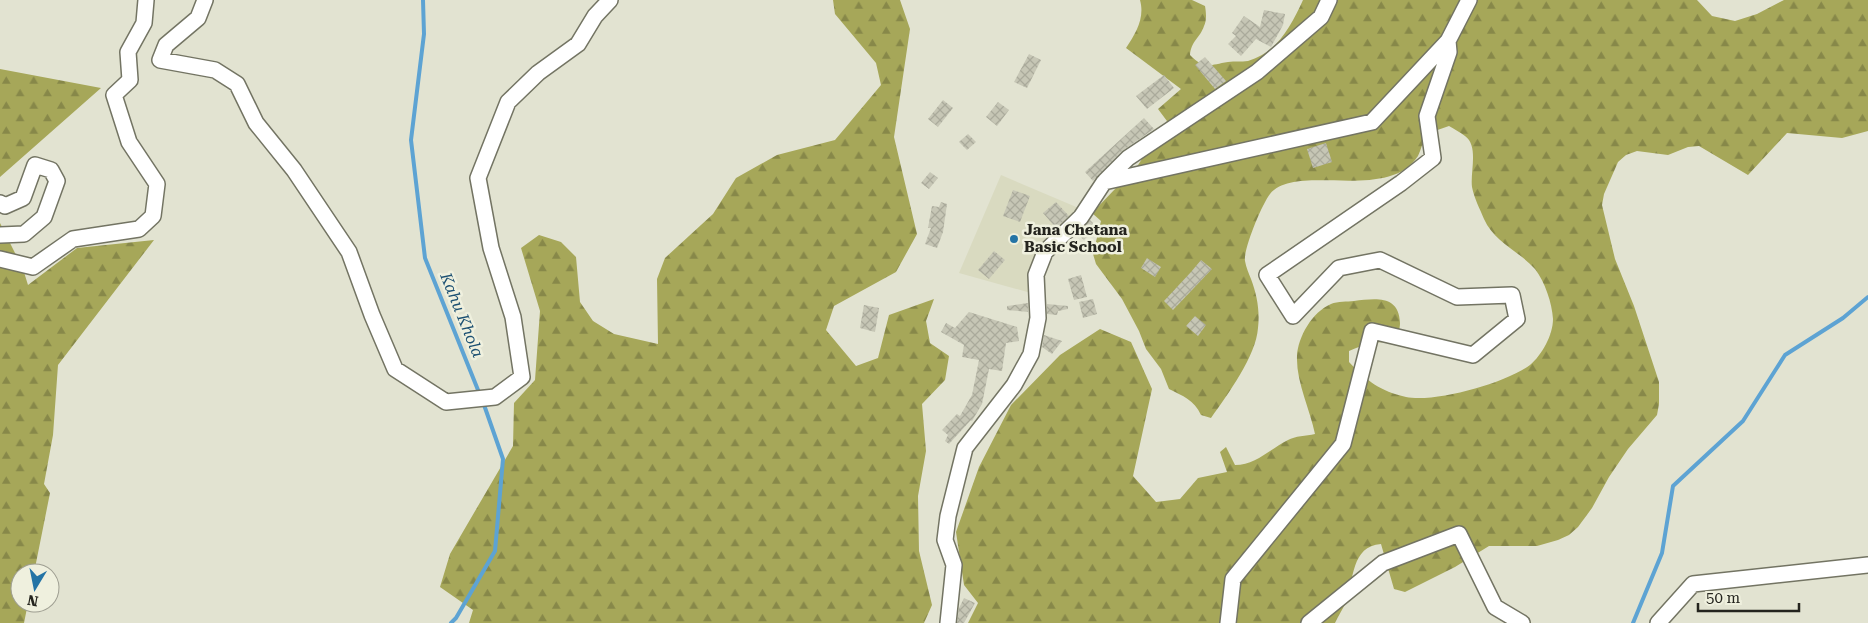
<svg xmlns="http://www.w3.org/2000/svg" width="1868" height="623" font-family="'Roboto Serif',serif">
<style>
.built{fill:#d9dac0}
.forest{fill:url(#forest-firs)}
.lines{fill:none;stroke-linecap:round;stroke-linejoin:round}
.stream{stroke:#5da3d3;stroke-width:4}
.building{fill:url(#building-cross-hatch)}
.street-casing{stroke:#737463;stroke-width:18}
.street{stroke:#fff;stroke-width:15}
.poi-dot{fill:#2474a5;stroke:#eff0de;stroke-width:2}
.labels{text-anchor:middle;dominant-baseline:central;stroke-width:5;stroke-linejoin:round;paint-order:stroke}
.poi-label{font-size:15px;font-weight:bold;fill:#24241e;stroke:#eff0de;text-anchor:start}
.water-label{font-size:16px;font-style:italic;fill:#1c5072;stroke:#eff0de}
</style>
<defs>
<pattern id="forest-firs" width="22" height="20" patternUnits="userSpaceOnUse" patternTransform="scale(1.25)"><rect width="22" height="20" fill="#a6a759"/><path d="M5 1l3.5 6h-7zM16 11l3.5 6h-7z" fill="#878849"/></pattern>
<pattern id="building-cross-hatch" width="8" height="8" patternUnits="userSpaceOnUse" patternTransform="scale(1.25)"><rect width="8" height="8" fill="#c6c6b5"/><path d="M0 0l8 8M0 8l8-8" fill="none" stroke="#aaaa9b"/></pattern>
</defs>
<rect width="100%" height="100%" fill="#e2e3d1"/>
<path class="built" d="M 1001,175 L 1081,209 L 1062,233 L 1031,293 L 959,273 Z"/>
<path class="forest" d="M 833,0 L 900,0 L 910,29 L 894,137 L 917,234 L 896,272 L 834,306 L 826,330 L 856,366 L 878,358 L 889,315 L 934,299 L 926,321 L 930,343 L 949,356 L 945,380 L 922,404 L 926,451 L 918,496 L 919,551 L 932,605 L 924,623 L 469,623 L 473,610 L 440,587 L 450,554 L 513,446 L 514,403 L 535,380 L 540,311 L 521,248 L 539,235 L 561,242 L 576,257 L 580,302 L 593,321 L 614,334 L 658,344 L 657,279 L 665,258 L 713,214 L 736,178 L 777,155 L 835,140 L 881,85 L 876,63 L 835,14 Z
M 1140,0 L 1192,0 L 1205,6 C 1206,12 1207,20 1204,26 C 1200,38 1191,41 1190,55 C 1205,70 1209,65 1228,62 C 1235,61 1241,62 1248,61 C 1277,53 1291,26 1303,0 L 1697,0 L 1712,16 L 1735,21 L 1757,14 L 1784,0 L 1868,0 L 1868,131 L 1842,138 L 1787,133 L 1748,175 L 1699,146 L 1688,147 L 1668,155 L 1637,151 L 1626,155 L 1618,162 L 1604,194 L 1602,205 L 1615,259 L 1634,306 L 1659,382 L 1659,404 L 1657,415 L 1628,449 L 1609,477 L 1592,508 L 1578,527 L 1569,535 L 1558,540 L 1537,546 L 1489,546 L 1455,567 L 1405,592 L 1394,589 L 1381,544 C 1351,546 1354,580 1346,602 C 1343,609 1338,616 1335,623 L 968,623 L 978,603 L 964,585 L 956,532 L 979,467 L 1011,405 L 1060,355 L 1100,329 L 1131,342 L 1152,389 L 1133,476 L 1156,502 L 1180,499 L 1198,478 L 1227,472 L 1220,452 L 1226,447 L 1235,465 C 1256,465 1270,449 1288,440 C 1295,436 1306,436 1315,434 C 1310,409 1296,382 1297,356 C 1298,337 1312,312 1331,304 C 1338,301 1347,302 1354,301 C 1374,299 1399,294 1400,323 C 1400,329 1398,335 1393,339 C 1387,343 1377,342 1370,343 C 1363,345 1356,348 1349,351 L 1349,362 C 1367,381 1380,391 1406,397 C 1435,403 1506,383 1530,365 C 1542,355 1553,335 1553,319 C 1552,303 1545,282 1535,269 C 1519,251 1494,242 1484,219 C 1480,209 1474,198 1472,187 C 1470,172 1479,146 1465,136 C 1460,132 1454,129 1449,126 L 1426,134 C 1423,141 1421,150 1418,156 C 1388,203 1296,162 1270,194 C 1262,204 1243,250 1245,261 C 1246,267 1249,274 1251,279 C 1257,295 1260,311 1258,328 C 1256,356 1228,394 1211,418 L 1201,415 C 1194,400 1183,396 1169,389 L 1161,369 L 1146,349 L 1139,331 L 1122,299 L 1096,264 L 1093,254 L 1101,221 L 1092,213 L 1138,165 L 1167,121 L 1158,109 L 1181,89 L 1126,48 C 1136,33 1145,18 1140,0 Z
M 0,69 L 101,88 L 0,177 Z
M 0,223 L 23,269 L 28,285 L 77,248 L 154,240 L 58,365 L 53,435 L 44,484 L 50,493 L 34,573 L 20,573 L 20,603 L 28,603 L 24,623 L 0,623 Z"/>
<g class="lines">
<path class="stream" d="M 423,0 L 424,34 L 411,140 L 425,258 L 480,395
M 451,623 L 456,618 L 495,551 L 503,459 L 483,402
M 1633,623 L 1662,553 L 1673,486 L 1743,421 L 1785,355 L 1843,318 L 1868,297"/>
</g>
<path class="building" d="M 1264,10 L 1285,14 L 1283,25 L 1271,47 L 1256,39 L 1241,56 L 1228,44 L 1236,36 L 1232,33 L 1244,16 L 1260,27 Z
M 1029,54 L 1041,60 L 1027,88 L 1014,82 Z
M 1205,57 L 1226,81 L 1215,89 L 1195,65 Z
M 1164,75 L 1174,88 L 1147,109 L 1136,96 Z
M 943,100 L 953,108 L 938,127 L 928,119 Z
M 998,102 L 1009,110 L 997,126 L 986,117 Z
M 1144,118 L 1154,129 L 1122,151 L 1093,181 L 1085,172 Z
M 968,134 L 976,142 L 967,150 L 959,142 Z
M 1326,143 L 1332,162 L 1313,168 L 1307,149 Z
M 930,172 L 938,178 L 929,189 L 921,183 Z
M 1013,190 L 1030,196 L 1020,222 L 1003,216 Z
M 941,202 L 947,204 L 943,232 L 937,248 L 925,244 L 931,228 L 928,228 L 932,206 L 939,207 Z
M 1056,202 L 1069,216 L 1056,228 L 1043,213 Z
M 1090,220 L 1096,226 L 1084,240 L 1077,234 Z
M 994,251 L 1005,260 L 989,279 L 978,270 Z
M 1147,258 L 1161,267 L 1155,277 L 1141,268 Z
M 1201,260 L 1212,269 L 1173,310 L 1164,301 L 1191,272 Z
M 1081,275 L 1087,297 L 1074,300 L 1068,279 Z
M 1093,299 L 1097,314 L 1083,318 L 1079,302 Z
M 1028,303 L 1028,312 L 1007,310 L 1007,306 Z
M 1047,304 L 1068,306 L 1068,309 L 1058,311 L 1057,315 L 1047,314 Z
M 864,305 L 879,308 L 875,332 L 860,328 Z
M 969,312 L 1017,327 L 1019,341 L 1006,343 L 1002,371 L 989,369 L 982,404 L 972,421 L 971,420 L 949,444 L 945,441 L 948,435 L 942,430 L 957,414 L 960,416 L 972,395 L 979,360 L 962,357 L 964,345 L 941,332 L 946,323 L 955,328 Z
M 1195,316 L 1206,325 L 1198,336 L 1186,326 Z
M 1044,335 L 1062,341 L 1052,354 L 1042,347 Z
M 964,598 L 975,603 L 964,623 L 957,623 L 959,608 Z"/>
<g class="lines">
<g class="street-casing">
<path id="street" d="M 205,0 L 198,18 L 166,45 L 160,60 L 215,70 L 237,84 L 256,123 L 294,170 L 349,252 L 372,315 L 395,369 L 446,402 L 495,397 L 522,377 L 513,317 L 491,248 L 478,178 L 508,102 L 538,73 L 578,44 L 595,16 L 610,0
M 1105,181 L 1128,158 L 1257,72 L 1321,17 L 1329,0
M 0,203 L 5,206 L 23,198 L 35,165 L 51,170 L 57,181 L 44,217 L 24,234 L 0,235
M 0,259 L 33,267 L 73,239 L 139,229 L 153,216 L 157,184 L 129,142 L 114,95 L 130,80 L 128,52 L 144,23 L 146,0
M 948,623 L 954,565 L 945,540 L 948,516 L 965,448 L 1014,385 L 1031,354 L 1038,318 L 1036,275 L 1045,252 L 1081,217 L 1104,182 L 1372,122 L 1448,41 L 1469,0
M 1228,623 L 1233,579 L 1343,444 L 1372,331 L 1473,355 L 1517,319 L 1512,295 L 1457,297 L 1380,260 L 1339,268 L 1293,316 L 1267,275 L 1401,183 L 1433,158 L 1427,116 L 1449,52 L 1448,41
M 1309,623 L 1383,563 L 1459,534 L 1495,607 L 1522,623
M 1658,623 L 1693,584 L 1868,565"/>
</g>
<use href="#street" class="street"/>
</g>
<circle class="poi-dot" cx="1014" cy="239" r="5"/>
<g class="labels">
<g class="poi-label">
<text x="1024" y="230">Jana Chetana<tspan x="1024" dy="17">Basic School</tspan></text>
</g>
<g class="water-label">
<text transform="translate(462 315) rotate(68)">Kahu Khola</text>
</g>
</g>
<g transform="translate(35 588) rotate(190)"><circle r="24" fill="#eff0de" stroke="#9e9e91"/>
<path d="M0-4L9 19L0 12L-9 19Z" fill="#2474a5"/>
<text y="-8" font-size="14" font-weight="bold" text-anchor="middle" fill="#24241e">N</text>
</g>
<path d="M1698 603v8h101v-8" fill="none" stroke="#24241e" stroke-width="2.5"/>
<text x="1706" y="603" font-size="15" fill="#24241e" stroke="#eff0de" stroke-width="4" paint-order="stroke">50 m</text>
</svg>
